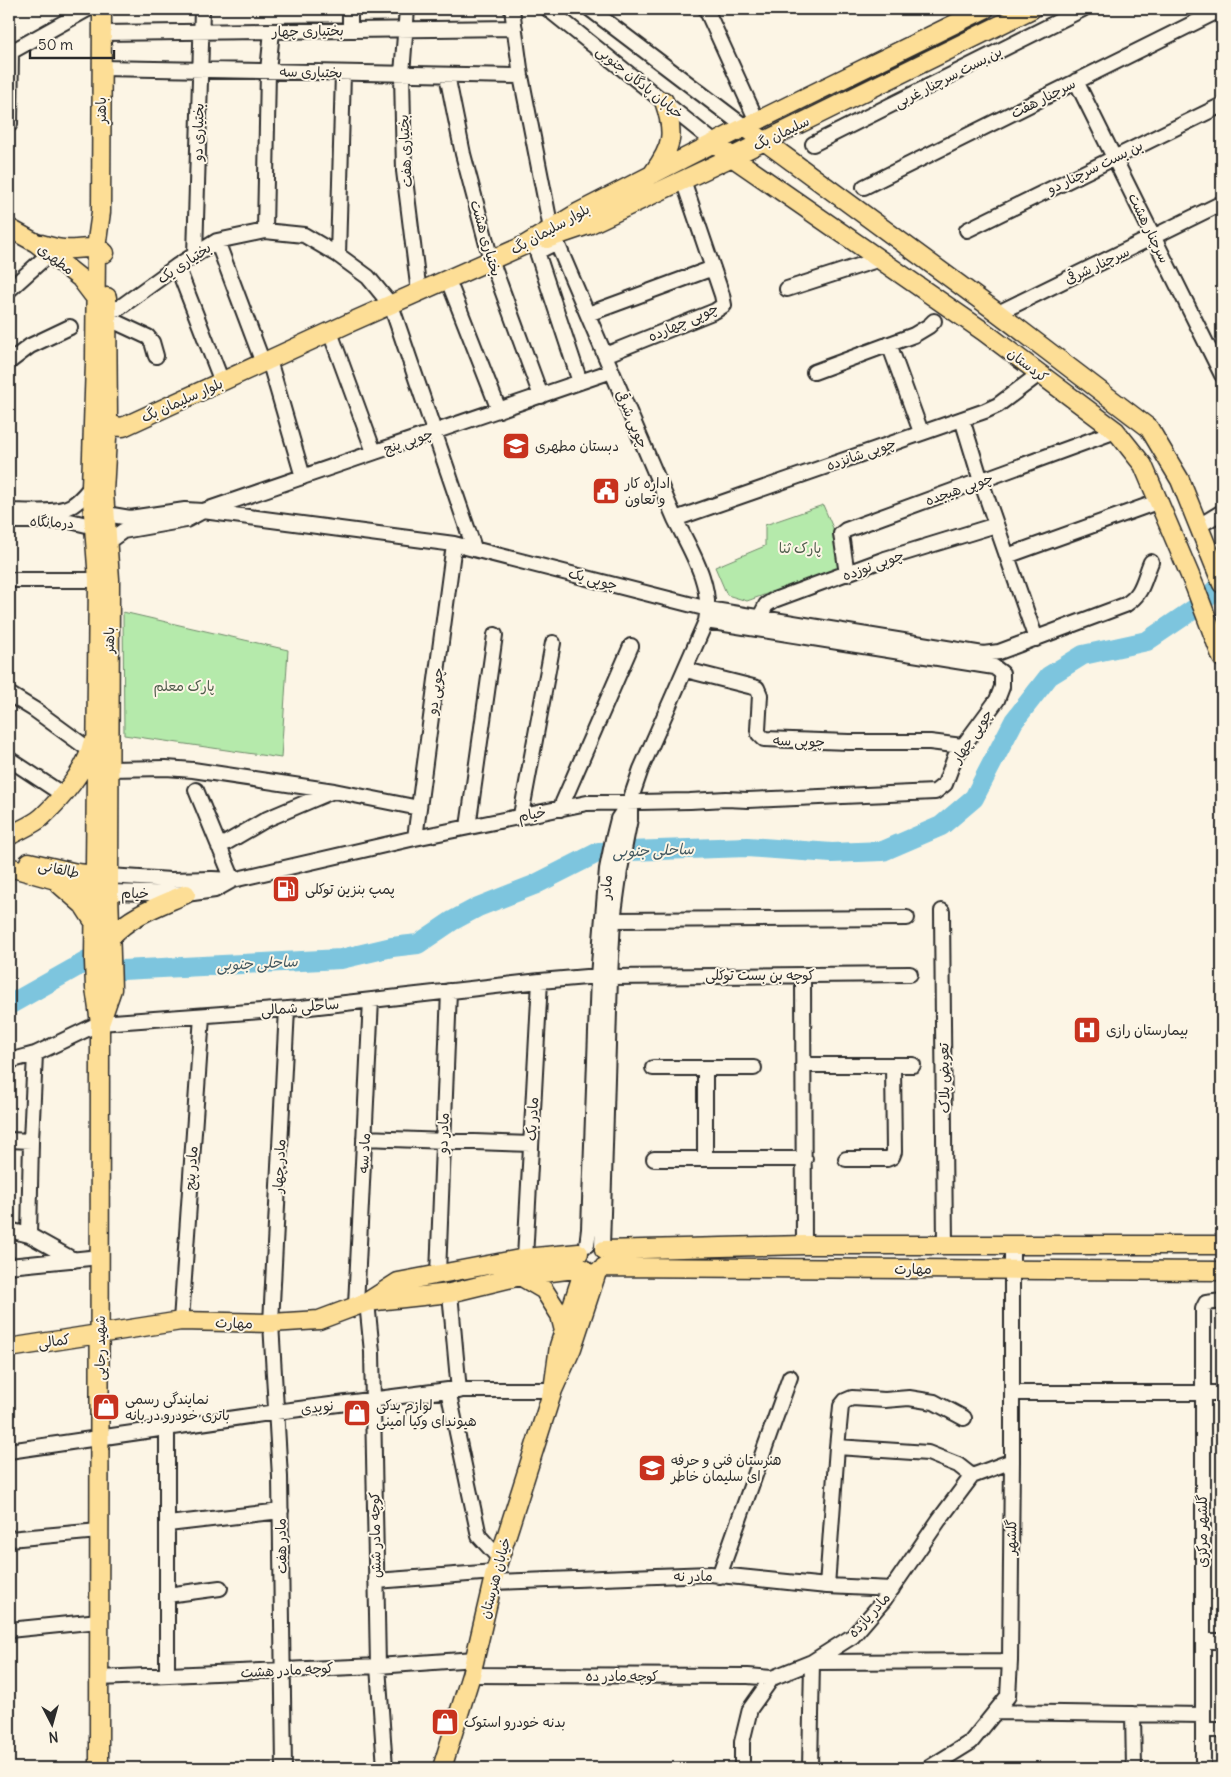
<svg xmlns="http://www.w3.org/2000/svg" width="1231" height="1777" font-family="Delius,'Playpen Sans Arabic',sans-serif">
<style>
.green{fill:#b5eaab;stroke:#708a6b}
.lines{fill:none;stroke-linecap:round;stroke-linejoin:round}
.river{stroke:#7dc5de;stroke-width:20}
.minor-casing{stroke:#2b2b2b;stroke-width:18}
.major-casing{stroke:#2b2b2b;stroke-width:21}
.minor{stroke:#fcf5e5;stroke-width:14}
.major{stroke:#fdde96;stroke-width:18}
.labels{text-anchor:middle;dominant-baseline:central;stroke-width:4;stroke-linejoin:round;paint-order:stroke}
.street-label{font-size:14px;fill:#2b2b2b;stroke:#fcf5e5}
.poi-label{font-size:14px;fill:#2b2b2b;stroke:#fcf5e5;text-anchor:start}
.park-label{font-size:14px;fill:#4e5b4b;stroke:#fcf5e5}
.water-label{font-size:15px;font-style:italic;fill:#445961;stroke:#fcf5e5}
</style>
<rect width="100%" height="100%" fill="#fcf5e5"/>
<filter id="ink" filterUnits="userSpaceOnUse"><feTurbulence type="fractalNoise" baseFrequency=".02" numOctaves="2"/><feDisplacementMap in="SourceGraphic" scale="10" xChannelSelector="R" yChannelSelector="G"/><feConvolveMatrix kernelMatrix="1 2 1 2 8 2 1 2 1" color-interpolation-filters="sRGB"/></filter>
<g filter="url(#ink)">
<path class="green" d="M 823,505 L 833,528 L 842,567 L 747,601 L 727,595 L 715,567 L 765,546 L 765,525 Z
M 123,612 L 288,650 L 281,758 L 124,735 Z"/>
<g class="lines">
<path class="river" d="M 9,1005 L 87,961 L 122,970 L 341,959 L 392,947 L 418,944 L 452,921 L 478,907 L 534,885 L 599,852 L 747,847 L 832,853 L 883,851 L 941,826 L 974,798 L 1014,721 L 1049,676 L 1083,655 L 1147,641 L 1200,605 L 1222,583"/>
<g class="minor-casing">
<path id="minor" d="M 350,9 L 350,30
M 407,9 L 402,74 L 404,171 L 419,293
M 512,9 L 521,76 L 551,229 L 675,519 C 691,551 713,585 706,621 L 641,769 L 630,801 L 618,819 L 613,839 L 607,869 L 598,976 L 589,1229 L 587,1245
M 548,9 L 715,143
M 590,9 L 745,127
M 706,9 L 757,121
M 102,33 L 515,28
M 9,53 L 88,9
M 101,68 L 521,76
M 447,75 L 463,154 L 491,260 L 541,396
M 1076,81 L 1222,375
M 10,124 L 11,52
M 813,144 L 1083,9
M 864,187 L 1222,9
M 967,230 L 1222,105
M 265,231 L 268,71 L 272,31
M 217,241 L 263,363
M 557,242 L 537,252 L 580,382
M 195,255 L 202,9
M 338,255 L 343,73
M 177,266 L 222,382
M 448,280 L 499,410
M 787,289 L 880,259
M 9,290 L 49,254
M 107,311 L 119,308 L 177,266 L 217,241 L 265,231 L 304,235 L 338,255 L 368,277 L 391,305 L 474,548
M 998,313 L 1222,203
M 588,314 L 713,268
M 107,318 L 148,337 L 152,342 L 156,356
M 330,332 L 374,452
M 889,344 L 921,432
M 605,355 L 715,311 L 724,305 L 722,295 L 683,180
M 269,360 L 303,477
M 9,362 L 30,346 L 70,327
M 814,372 L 914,335 L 929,326 L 934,321
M 962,419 L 981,481 L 1036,639
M 9,511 C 25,511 57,514 71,506 C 79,502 85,494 91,487
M 106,514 L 130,518 L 185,510 L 203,511 L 454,544 L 708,609 L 983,654 L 999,652 L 1125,605 C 1143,594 1143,581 1151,562
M 675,519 L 985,411 L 998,405 L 1039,374
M 9,521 L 70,521 L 95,527
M 1199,526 L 1222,512
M 109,541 L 123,531 L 186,520 L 203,511 L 612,371
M 1007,556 L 1160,501
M 847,574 L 841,534 L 846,530 L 1116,431
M 9,580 L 98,580
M 759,619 L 766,605 L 774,600 L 885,559 L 996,525
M 686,670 L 757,688 L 760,695 L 758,730 L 759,734 L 764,739 L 849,742 L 930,742 L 962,746
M 9,694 L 35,710 L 91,751
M 9,759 L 62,794
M 109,769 L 166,768 L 193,770 L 334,791 L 419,808
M 196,790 L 233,880
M 560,809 L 631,646
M 521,815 L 553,643
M 468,827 L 495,635
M 415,838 L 454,544
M 219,847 L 267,819 L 333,791
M 109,876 L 171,880 L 212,879 L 233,880
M 109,892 L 186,894 L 215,890 L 233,880 L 415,838 L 587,803 L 690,801 L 726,799 L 748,800 L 935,792 L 945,784 L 955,757 L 997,700 L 1002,687 L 1002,673 L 994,667 L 706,621
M 942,911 L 945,1245
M 613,920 L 907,918
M 803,975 L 804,1245
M 610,977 L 910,974
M 9,1061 L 35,1054 L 100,1023 L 301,1008 L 540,981 L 598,976
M 803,1065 L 913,1065
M 653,1068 L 754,1068
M 705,1068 L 705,1159
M 364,1138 L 531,1144
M 9,1140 L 31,1141
M 654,1159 L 805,1159
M 846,1159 L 887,1159 L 892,1157 L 894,1152 L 893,1065
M 9,1230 L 29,1235 L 74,1260
M 29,1235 L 31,1141 L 35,1054
M 602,1247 L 610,977 L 613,920 L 620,870 L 630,819 L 630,801
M 525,1258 L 540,981
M 9,1266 L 100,1257
M 438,1274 L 449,991
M 450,1293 L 459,1391
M 367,1302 L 372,1352 L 378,1666 L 385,1768
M 356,1305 L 371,1000
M 181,1321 L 202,1016
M 448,1390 L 553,1390
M 1012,1393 L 1222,1393
M 964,1418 L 934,1402 L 909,1398 L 885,1400 L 852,1398 L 845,1401 L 841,1406 L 837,1447 L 928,1453 L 958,1465 L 972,1476
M 9,1451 L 276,1412 L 448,1390 L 479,1536 L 499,1558
M 168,1524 L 281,1511
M 9,1539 L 99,1531
M 719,1576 L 790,1377
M 376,1581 L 495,1572
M 492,1582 L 710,1574 L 827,1586 L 892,1589
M 827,1586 L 837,1447
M 167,1595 L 220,1588
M 9,1630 L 99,1621
M 1203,1641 L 1222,1641
M 167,1675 L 167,1429
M 471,1675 L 748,1676 L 772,1678
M 99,1678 L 378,1666 L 475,1659
M 995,1712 L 1203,1715
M 1133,1714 L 1134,1768
M 1203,1730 L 1222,1730
M 284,1768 L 280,1477 L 271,1323 L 287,1009
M 742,1768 L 742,1742 L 750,1709 L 772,1678 L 812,1662 L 853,1636 L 884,1600 L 939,1520 L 972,1476 L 1012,1461
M 810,1768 L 812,1662 L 1010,1661
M 929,1768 L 971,1742 L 1008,1696 L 1010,1661 L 1012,1461 L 1012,1244
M 1203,1768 L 1203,1309 L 1206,1303 L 1222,1301"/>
</g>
<g class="major-casing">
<path id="major" d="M 745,127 L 998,313 L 1149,428 L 1180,480 L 1222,584
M 715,143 L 732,157 L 983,331 L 1116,431 L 1143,465 L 1195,587 L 1222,658
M 653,173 C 673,146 675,133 664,101
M 9,228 L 36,243 L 80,278 L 96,299
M 547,239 L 588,225 L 732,157 L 1032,9
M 41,244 C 49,246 57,249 65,249 C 77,251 96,243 105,253
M 108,420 L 114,426 L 123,427 L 349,323 L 525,245 L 579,212 L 745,127 L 985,9
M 9,836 C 19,830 33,825 42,817 C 61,799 87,769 92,744
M 29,862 L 77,873 L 106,876
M 9,867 L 95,891 L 105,892
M 59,884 L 83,905 L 94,922
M 111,937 C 131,915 159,906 186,894
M 101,1021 L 112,989 L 109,892 L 110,579 L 104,492 L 108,420 L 107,297
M 604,1250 L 804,1245 L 1222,1245
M 579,1253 L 525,1258 L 398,1282 L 367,1302 L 450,1293 L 520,1276 L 582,1268
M 604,1267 L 1222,1271
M 584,1269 L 559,1346 L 553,1390 L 572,1348 L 597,1272
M 520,1276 L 544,1290 L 560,1315 L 564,1331
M 9,1348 L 181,1321 L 271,1323 L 319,1320 L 367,1302
M 99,1768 L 100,1023 L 95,988 L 94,961 L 98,580 L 91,487 L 95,362 L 96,248 L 101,212 L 102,9
M 442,1768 L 471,1675 L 495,1572 L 553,1390"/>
</g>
<use href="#minor" class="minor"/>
<use href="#major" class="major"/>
</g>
</g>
<defs>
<g id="school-square" transform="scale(1.4375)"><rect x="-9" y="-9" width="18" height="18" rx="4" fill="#c8321e" stroke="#fcf5e5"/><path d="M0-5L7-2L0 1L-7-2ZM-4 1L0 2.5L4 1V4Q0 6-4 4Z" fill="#fff"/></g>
<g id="civic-square" transform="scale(1.4375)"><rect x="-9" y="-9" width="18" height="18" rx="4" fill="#c8321e" stroke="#fcf5e5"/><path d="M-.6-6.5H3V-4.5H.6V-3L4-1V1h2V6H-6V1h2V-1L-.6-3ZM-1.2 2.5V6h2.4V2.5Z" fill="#fff"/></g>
<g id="fuel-square" transform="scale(1.4375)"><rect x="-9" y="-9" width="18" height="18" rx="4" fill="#c8321e" stroke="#fcf5e5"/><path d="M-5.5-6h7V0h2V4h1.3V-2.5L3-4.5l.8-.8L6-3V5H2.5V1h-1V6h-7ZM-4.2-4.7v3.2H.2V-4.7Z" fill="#fff"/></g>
<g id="hospital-square" transform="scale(1.4375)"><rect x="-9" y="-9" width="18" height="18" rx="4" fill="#c8321e" stroke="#fcf5e5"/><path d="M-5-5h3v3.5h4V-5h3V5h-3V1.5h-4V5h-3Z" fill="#fff"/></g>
<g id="shop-square" transform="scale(1.4375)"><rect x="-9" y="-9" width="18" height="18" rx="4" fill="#c8321e" stroke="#fcf5e5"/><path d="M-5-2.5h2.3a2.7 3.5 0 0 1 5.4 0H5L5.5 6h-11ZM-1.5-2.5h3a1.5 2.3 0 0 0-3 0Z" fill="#fff"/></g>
</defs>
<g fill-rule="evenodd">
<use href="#school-square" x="516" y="446"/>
<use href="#civic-square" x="606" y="491"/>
<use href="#fuel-square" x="286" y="889"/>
<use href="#hospital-square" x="1087" y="1030"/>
<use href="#shop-square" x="106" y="1407"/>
<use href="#shop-square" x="357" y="1413"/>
<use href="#school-square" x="652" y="1468"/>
<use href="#shop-square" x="445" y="1722"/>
</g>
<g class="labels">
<g class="street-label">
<text transform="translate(308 31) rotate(-1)">بختیاری چهار</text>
<text transform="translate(311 72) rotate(1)">بختیاری سه</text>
<text transform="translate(948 77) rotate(-27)">بن بست سرچنار غربی</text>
<text transform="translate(640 82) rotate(39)">خیابان پادگان جنوبی</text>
<text transform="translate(1043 98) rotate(-27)">سرچنار هفت</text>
<text transform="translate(101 110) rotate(-90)">باهنر</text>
<text transform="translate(198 132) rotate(-89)">بختیاری دو</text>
<text transform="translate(781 133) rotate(-26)">سلیمان بگ</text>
<text transform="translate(405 151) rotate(-93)">بختیاری هفت</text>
<text transform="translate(1095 167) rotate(-26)">بن بست سرچنار دو</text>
<text transform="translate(1149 228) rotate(64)">سرچنار هشت</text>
<text transform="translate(550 229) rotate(-29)">بلوار سلیمان بگ</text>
<text transform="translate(486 238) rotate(74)">بختیاری هشت</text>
<text transform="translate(56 259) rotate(37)">مطهری</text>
<text transform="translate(184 263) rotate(-34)">بختیاری یک</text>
<text transform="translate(1097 265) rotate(-25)">سرچنار شرقی</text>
<text transform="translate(683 322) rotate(-24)">چوپی چهارده</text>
<text transform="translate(1028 365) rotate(37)">کردستان</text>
<text transform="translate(182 400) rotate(-24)">بلوار سلیمان بگ</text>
<text transform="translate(632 419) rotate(67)">چوپی شرقی</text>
<text transform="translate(408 441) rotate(-19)">چوپی پنج</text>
<text transform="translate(861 454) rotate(-19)">چوپی شانزده</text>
<text transform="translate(959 489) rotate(-20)">چوپی هیجده</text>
<text transform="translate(52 522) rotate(3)">درمانگاه</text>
<text transform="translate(873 565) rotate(-20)">چوپی نوزده</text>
<text transform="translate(593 579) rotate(15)">چوپی یک</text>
<text transform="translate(109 640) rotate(-89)">باهنر</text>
<text transform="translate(435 691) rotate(-82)">چوپی دو</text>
<text transform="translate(972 736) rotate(-56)">چوپی چهار</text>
<text transform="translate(799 741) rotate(2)">چوپی سه</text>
<text transform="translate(532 814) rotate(-11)">خیام</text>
<text transform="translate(59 869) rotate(12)">طالقانی</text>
<text transform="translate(606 887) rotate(-85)">مادر</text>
<text transform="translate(135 893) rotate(1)">خیام</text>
<text x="760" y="975">کوچه بن بست توکلی</text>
<text transform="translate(300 1007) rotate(-5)">ساحلی شمالی</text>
<text transform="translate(944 1078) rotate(-91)">تعویض پلاک</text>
<text transform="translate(532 1119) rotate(-87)">مادر یک</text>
<text transform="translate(443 1133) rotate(-88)">مادر دو</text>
<text transform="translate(364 1153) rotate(-87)">ماد سه</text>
<text transform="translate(279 1166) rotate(-87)">مادر چهار</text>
<text transform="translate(191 1168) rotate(-86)">مادر پنج</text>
<text x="913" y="1269">مهارت</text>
<text transform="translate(234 1323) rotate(2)">مهارت</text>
<text transform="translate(54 1341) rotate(-8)">کمالی</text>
<text transform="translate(100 1348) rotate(-90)">شهید رجایی</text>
<text transform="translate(317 1407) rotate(-7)">نویدی</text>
<text transform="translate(1202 1531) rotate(-90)">گلشهر مرکزی</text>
<text transform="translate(375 1535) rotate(-91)">کوچه مادر شش</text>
<text transform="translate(1011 1537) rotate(-89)">گلشهر</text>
<text transform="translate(281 1546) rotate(-91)">مادر هفت</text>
<text x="693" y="1576">مادر نه</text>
<text transform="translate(495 1578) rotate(-75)">خیابان هنرستان</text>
<text transform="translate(869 1615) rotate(-48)">مادر یازده</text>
<text transform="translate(287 1670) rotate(-3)">کوچه مادر هشت</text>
<text x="622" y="1676">کوچه مادر ده</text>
</g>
<g class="poi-label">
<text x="535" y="446">دبستان مطهری</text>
<text x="625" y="483">اداره کار<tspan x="625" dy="16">و تعاون</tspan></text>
<text x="305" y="889">پمپ بنزین توکلی</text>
<text x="1106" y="1030">بیمارستان رازی</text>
<text x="125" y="1399">نمایندگی رسمی<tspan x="125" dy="16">باتری خودرو در بانه</tspan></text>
<text x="376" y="1405">لوازم یدکى<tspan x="376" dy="16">هیونداى وکیا امینى</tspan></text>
<text x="671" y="1460">هنرستان فنی و حرفه<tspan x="671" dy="16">ای سلیمان خاطر</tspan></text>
<text x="464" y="1722">بدنه خودرو استوک</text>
</g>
<g class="park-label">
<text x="800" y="548">پارک ثنا</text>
<text x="184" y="686">پارک معلم</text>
</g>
<g class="water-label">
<text transform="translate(653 850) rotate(-2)">ساحلی جنوبی</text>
<text transform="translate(257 963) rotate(-3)">ساحلی جنوبی</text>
</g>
</g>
<rect width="1231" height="1777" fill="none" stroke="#fcf5e5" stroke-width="30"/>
<rect x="15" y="15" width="1201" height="1747" fill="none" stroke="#2b2b2b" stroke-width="2" filter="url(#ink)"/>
<g transform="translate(52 1724) rotate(174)" stroke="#fcf5e5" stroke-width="4" paint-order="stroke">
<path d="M0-4L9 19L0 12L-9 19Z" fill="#2b2b2b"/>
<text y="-8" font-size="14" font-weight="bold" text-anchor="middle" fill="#2b2b2b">N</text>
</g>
<path d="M30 50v8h84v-8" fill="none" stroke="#2b2b2b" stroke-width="2.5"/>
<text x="38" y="50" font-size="15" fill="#2b2b2b" stroke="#fcf5e5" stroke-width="4" paint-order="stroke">50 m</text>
</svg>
